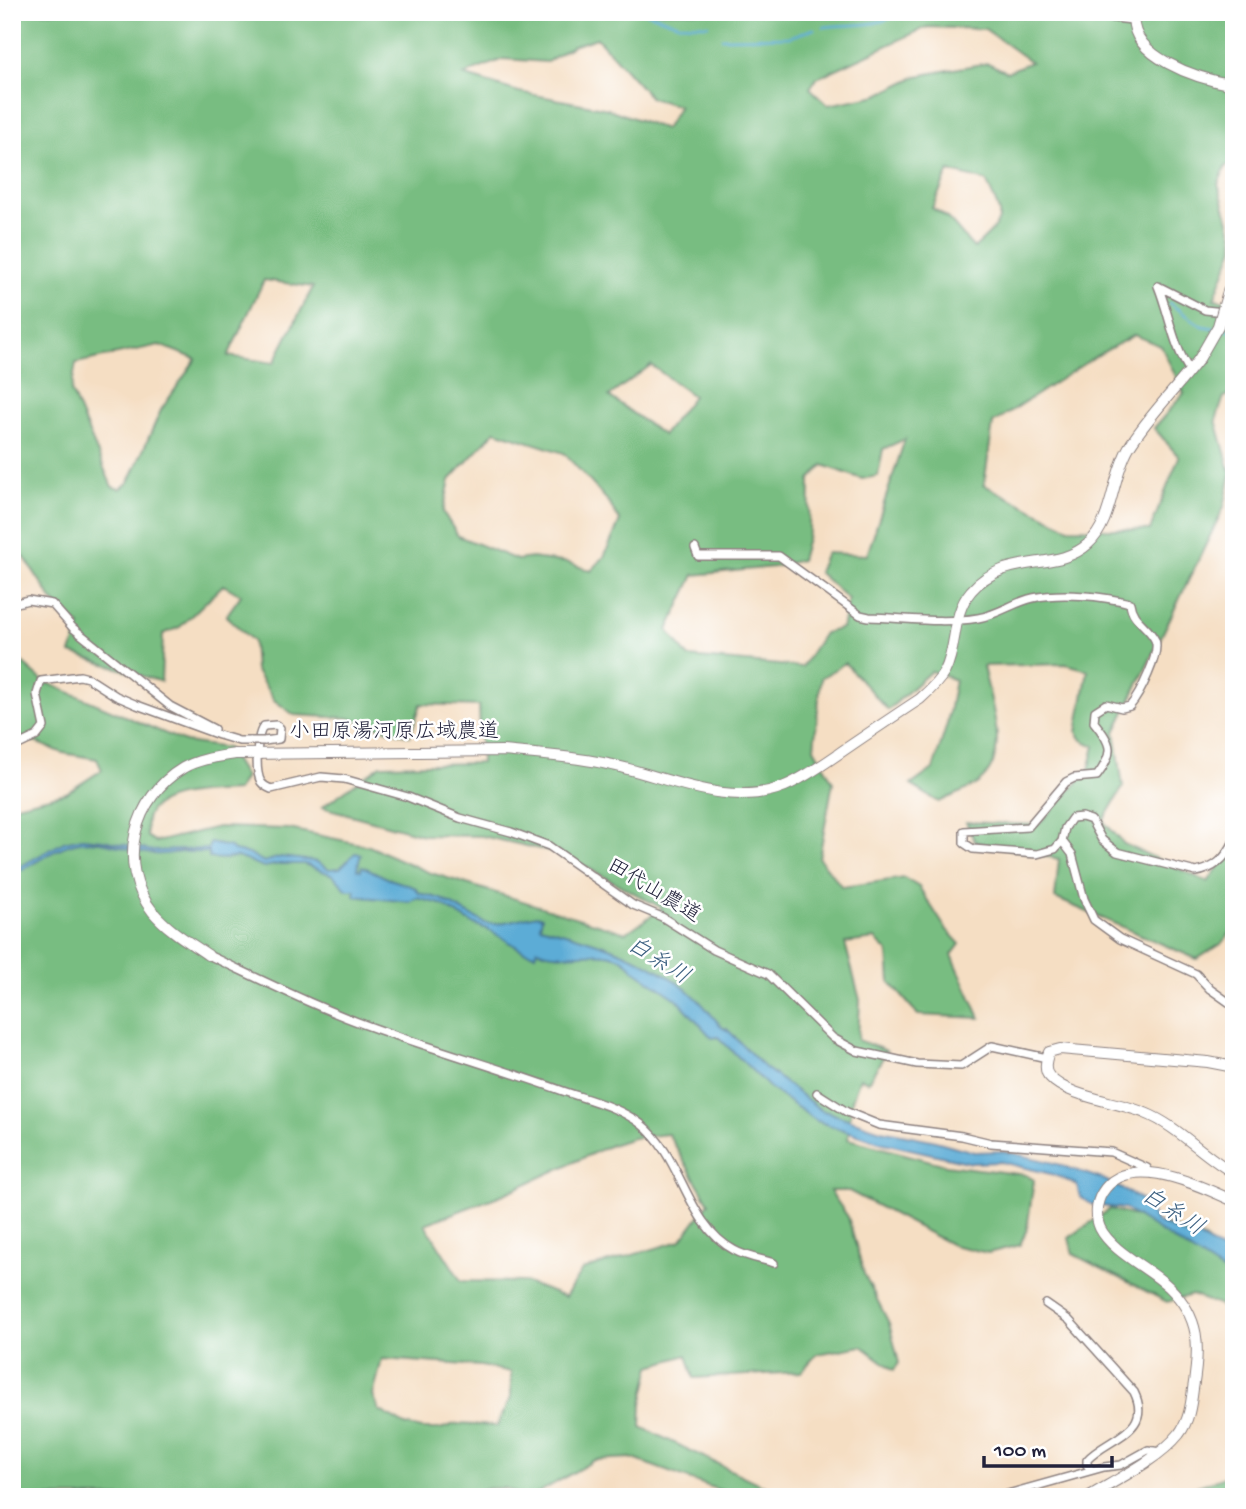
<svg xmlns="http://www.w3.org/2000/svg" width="1246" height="1509" font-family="'Gochi Hand','Klee One',sans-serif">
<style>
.forest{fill:#78bd81;stroke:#4d705e;stroke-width:2;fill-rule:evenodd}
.water{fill:#5cacd6;stroke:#3f6788;stroke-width:2}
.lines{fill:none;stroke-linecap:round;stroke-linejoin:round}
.stream{stroke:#5cacd6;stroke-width:2.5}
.street-casing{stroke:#8c807f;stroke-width:10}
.secondary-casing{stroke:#8c807f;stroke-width:12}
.street{stroke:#fff;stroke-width:7}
.secondary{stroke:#fff;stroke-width:10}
.street-bridge-casing{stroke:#8c807f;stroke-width:10;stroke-linecap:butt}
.secondary-bridge-casing{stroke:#8c807f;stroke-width:12;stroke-linecap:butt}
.street-bridge{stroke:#fff;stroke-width:7}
.secondary-bridge{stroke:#fff;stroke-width:10}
.labels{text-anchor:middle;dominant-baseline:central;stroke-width:5;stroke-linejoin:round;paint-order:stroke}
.street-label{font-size:21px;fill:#22223b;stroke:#fff}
.water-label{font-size:23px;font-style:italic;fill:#3c6081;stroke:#fff}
</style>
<rect width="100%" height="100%" fill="#fff"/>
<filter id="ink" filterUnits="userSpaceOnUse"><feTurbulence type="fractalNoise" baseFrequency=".0143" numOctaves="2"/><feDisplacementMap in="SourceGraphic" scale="14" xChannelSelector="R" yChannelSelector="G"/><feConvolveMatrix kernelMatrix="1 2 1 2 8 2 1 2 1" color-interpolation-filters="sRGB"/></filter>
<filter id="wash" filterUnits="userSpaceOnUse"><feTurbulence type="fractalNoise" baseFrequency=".00686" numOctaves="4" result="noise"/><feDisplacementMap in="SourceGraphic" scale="28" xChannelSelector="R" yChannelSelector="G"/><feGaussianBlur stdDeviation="1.57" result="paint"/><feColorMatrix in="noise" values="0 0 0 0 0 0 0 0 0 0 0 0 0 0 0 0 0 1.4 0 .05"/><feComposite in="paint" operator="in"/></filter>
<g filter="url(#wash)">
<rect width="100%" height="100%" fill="#f5dec3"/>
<path class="forest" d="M 12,12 L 1234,12 L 1234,165 L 1226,166 L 1218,184 L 1234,238 L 1234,248 L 1214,299 L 1234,302 L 1234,393 L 1224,397 L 1216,420 L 1231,474 L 1224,507 L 1115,732 L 1123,787 L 1103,821 L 1124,844 L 1208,882 L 1234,844 L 1234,929 L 1221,944 L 1197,959 L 1055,898 L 1059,859 L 975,842 L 966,822 L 1038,825 L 1089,770 L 1095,746 L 1082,740 L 1077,732 L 1088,670 L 1066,664 L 983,666 C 990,702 1013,756 978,783 C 967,791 951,796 939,802 L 911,785 L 933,769 L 947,724 L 955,680 L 931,671 L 888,710 L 845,663 L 821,678 L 814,748 L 833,782 L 819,858 L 842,887 L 904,878 L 919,887 L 946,929 L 960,944 L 952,955 L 980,1018 L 918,1015 L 890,982 L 888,952 L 875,939 L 845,943 L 860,1000 L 858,1040 L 887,1051 L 868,1082 L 860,1078 L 852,1100 L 848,1139 L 946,1165 L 1026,1175 L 1034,1180 L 1027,1229 L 1020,1245 L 988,1253 L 952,1245 L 849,1191 L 830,1191 L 848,1217 L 864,1274 L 889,1323 L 899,1363 L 894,1370 L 862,1346 L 817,1354 L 801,1372 L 694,1378 L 687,1355 L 651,1366 L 642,1404 L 641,1427 L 772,1490 L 780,1497 L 738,1497 L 631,1458 L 595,1460 L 531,1497 L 523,1497 L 505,1488 L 482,1489 L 476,1497 L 12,1497 L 12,806 L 66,793 L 102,770 L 97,759 L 63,753 L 12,733 L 12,654 L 43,681 L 185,742 L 227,748 L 245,777 L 237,791 C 213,793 154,790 147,819 C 146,824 147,831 147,836 L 156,842 L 218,827 L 289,829 L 369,846 L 428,872 L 626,933 L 662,908 L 562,854 L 482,836 L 423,835 L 322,807 L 381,765 L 481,763 L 479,706 L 421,704 L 410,736 L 348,718 L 294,715 L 274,700 L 255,670 L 253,641 L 226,616 L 241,595 L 223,585 L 180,627 L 163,634 L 161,682 L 71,653 L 80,626 L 53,601 L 25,558 L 12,547 ZM 927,27 L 985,29 L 1031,62 L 1007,72 L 988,63 L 970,66 L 917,76 L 878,95 L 828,105 L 810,88 L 817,78 ZM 597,38 L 651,98 L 679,106 L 665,129 L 608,109 L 519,92 L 463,75 L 503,59 L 547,62 L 572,46 ZM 949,171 L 986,181 C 1004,220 1007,218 974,248 C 959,233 951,217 932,208 ZM 264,280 L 313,287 L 274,363 L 228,356 ZM 1134,335 L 1161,346 L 1184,393 L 1154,428 L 1179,457 L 1150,530 L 1069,528 L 984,485 L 993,423 L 1096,356 ZM 159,345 L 196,359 L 161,410 L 129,482 L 120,489 L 112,487 L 71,391 L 76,363 ZM 651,365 L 693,396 L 663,435 L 609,396 ZM 495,431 L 564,453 L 607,500 L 620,521 L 604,557 L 591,571 L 569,563 L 532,558 L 517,560 L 458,536 L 443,512 L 450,480 ZM 905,439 L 867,555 L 826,553 L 818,572 L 848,599 L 842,628 L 824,633 L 802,667 L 688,657 L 668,630 L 694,575 L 774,567 L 801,560 L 809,531 L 810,480 L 823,465 L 862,479 L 878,476 L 883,449 ZM 668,1134 L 709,1203 L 680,1241 L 582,1270 L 565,1297 L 524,1282 L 461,1281 L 425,1224 L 504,1194 L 611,1145 L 633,1138 ZM 382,1359 L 481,1366 L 511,1372 L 511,1397 L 497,1426 L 455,1424 L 440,1429 L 422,1429 L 405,1425 L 379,1410 L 373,1396 Z
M 1110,1209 L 1173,1227 L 1204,1239 L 1234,1263 L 1234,1311 L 1192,1295 L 1167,1302 L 1073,1254 L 1069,1238 Z
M 1234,1471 L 1234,1497 L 1100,1497 L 1110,1487 C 1139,1501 1208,1489 1234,1471 Z"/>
<path class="water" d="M 82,838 L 103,840 L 153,851 L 208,849 L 210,843 L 230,847 L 234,851 L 249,854 L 264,862 L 281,857 L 306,860 L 317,862 L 329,869 L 340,868 L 355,853 L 361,854 L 357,869 L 361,870 L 362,866 L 387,878 L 414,887 L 419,893 L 441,899 L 485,923 L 496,924 L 537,915 L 542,917 L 540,926 C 596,941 647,956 691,993 C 703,1003 713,1018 724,1029 L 726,1028 L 763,1066 L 821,1110 L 881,1130 L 932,1140 L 974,1152 L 1003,1151 L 1054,1163 L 1105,1180 L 1146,1202 L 1156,1222 L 1185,1235 L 1193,1234 L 1234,1258 L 1234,1279 L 1125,1209 L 1093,1205 L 1080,1197 L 1077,1185 L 1055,1175 L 1001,1162 L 972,1163 L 879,1142 L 817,1121 L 771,1089 L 718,1037 L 712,1038 L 678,1000 L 634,970 C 611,938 565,965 537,949 L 535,954 L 524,951 L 489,930 L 472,923 L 441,904 L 417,898 L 410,902 L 354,896 L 355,890 L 347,890 L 333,875 L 304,864 L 280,864 L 264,867 L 237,857 L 225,859 L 209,858 L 209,852 C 199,853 190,851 182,852 C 173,853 164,855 155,854 C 130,853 108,838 80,842 C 55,846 36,865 12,874 L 12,871 L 64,842 Z"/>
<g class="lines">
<path class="stream" d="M 644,12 L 679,24 L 708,25
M 824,27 C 850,23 878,29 900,12
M 722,38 L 789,37 L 814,29
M 1169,303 L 1202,326 L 1214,328
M 1221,329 L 1234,331"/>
</g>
</g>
<g filter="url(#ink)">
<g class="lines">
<g class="street-casing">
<path id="street" d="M 1096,12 L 1106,17 L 1132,20
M 1158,286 C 1169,313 1173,346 1190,371
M 1158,286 L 1205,310 L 1234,313
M 695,548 L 698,556 L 779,556 L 860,615 L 869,617 C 905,618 942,624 978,618 C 998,615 1014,602 1033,598 C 1061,592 1103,596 1130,603 C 1132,621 1148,625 1155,640 C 1161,653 1139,696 1130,706 L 1122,708 L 1106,704 L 1095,711 L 1094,722 C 1112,744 1115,752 1097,776 L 1074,778 L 1066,782 L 1028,827 L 964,831 L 964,843 L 973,849 L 1037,854 L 1055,849 L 1062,841
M 17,603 L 28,600 L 52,604 L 73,628 L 170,706 L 214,729
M 264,741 L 279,739 L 280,728 L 276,725 L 264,726 C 256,734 255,772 261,782 C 264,786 266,787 271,789 L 321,777 L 344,779 L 408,797 L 460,818 L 511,832 L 549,846 L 633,905 L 662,917 L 714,950 L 768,974 L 833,1038 L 857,1051 L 917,1064 L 961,1066 L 992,1046 L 1047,1058
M 12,748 L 37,736 L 44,727 L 37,694 L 41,681 L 80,676 L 88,678 L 116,696 L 137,705 L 219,735 L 239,741 L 251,741
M 1234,841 C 1226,858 1215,869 1196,872 L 1117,852 L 1102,840 L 1091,820 L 1082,817 L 1072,818 L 1065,828 L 1062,841 L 1072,854 L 1084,899 L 1094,920 L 1120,939 L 1196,974 L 1210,989 L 1234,1006
M 208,955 C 264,981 319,1009 377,1029 C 439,1051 502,1069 563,1091 C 589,1100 619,1107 641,1124 C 683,1157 686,1224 734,1250 C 746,1257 761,1259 774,1263
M 817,1093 L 847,1112 L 879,1125 L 962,1136 L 991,1143 L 1111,1152 L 1147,1168 L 1150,1173
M 1046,1304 L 1069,1320 L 1134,1392 C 1154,1432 1107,1438 1087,1460 L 1087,1465 L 1092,1470
M 997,1497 L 1104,1467 L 1121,1465 L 1148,1450 L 1160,1452"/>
</g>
<g class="secondary-casing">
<path id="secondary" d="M 1134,12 C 1126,57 1199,79 1234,85
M 208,955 C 189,942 168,930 153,912 C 115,865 134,797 183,768 C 199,759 217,757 235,754 L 502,751 C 536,754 570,756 603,763 C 662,774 726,810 785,786 C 806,777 825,763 844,750 C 869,733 894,716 920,699 C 929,691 939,682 945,671 C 958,645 951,615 971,591 C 1006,551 1056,573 1088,544 C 1113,522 1111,478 1129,447 C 1148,416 1177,388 1199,359
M 1234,1067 L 1208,1062 L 1060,1049 L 1049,1052 C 1046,1060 1043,1071 1050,1077 C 1067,1097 1120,1102 1145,1113 C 1178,1126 1203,1156 1234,1173
M 1088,1497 C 1116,1480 1158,1460 1179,1434 C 1189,1421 1191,1405 1193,1389 C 1200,1347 1201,1318 1169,1287 C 1149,1268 1112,1252 1100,1228 C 1095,1217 1096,1203 1102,1193 C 1128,1149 1201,1187 1234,1201"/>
</g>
<use href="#street" class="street"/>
<use href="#secondary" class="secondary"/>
<g class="street-bridge-casing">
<path id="street-bridge" d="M 251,741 L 264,741"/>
</g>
<g class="secondary-bridge-casing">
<path id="secondary-bridge" d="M 1199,359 L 1218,326 L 1229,288"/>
</g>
<use href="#street-bridge" class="street-bridge"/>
<use href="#secondary-bridge" class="secondary-bridge"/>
</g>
</g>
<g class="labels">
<g class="street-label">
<text x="394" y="733">小田原湯河原広域農道</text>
<text transform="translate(653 892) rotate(31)">田代山農道</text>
</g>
<g class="water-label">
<text transform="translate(658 962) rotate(32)">白糸川</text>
<text transform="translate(1172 1213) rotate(33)">白糸川</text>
</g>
</g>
<rect width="1246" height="1509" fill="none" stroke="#fff" stroke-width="42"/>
<path d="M984 1456v10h128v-10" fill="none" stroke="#22223b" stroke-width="3.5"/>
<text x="994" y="1456" font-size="21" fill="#22223b" stroke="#ffffff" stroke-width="5" paint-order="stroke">100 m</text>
</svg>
